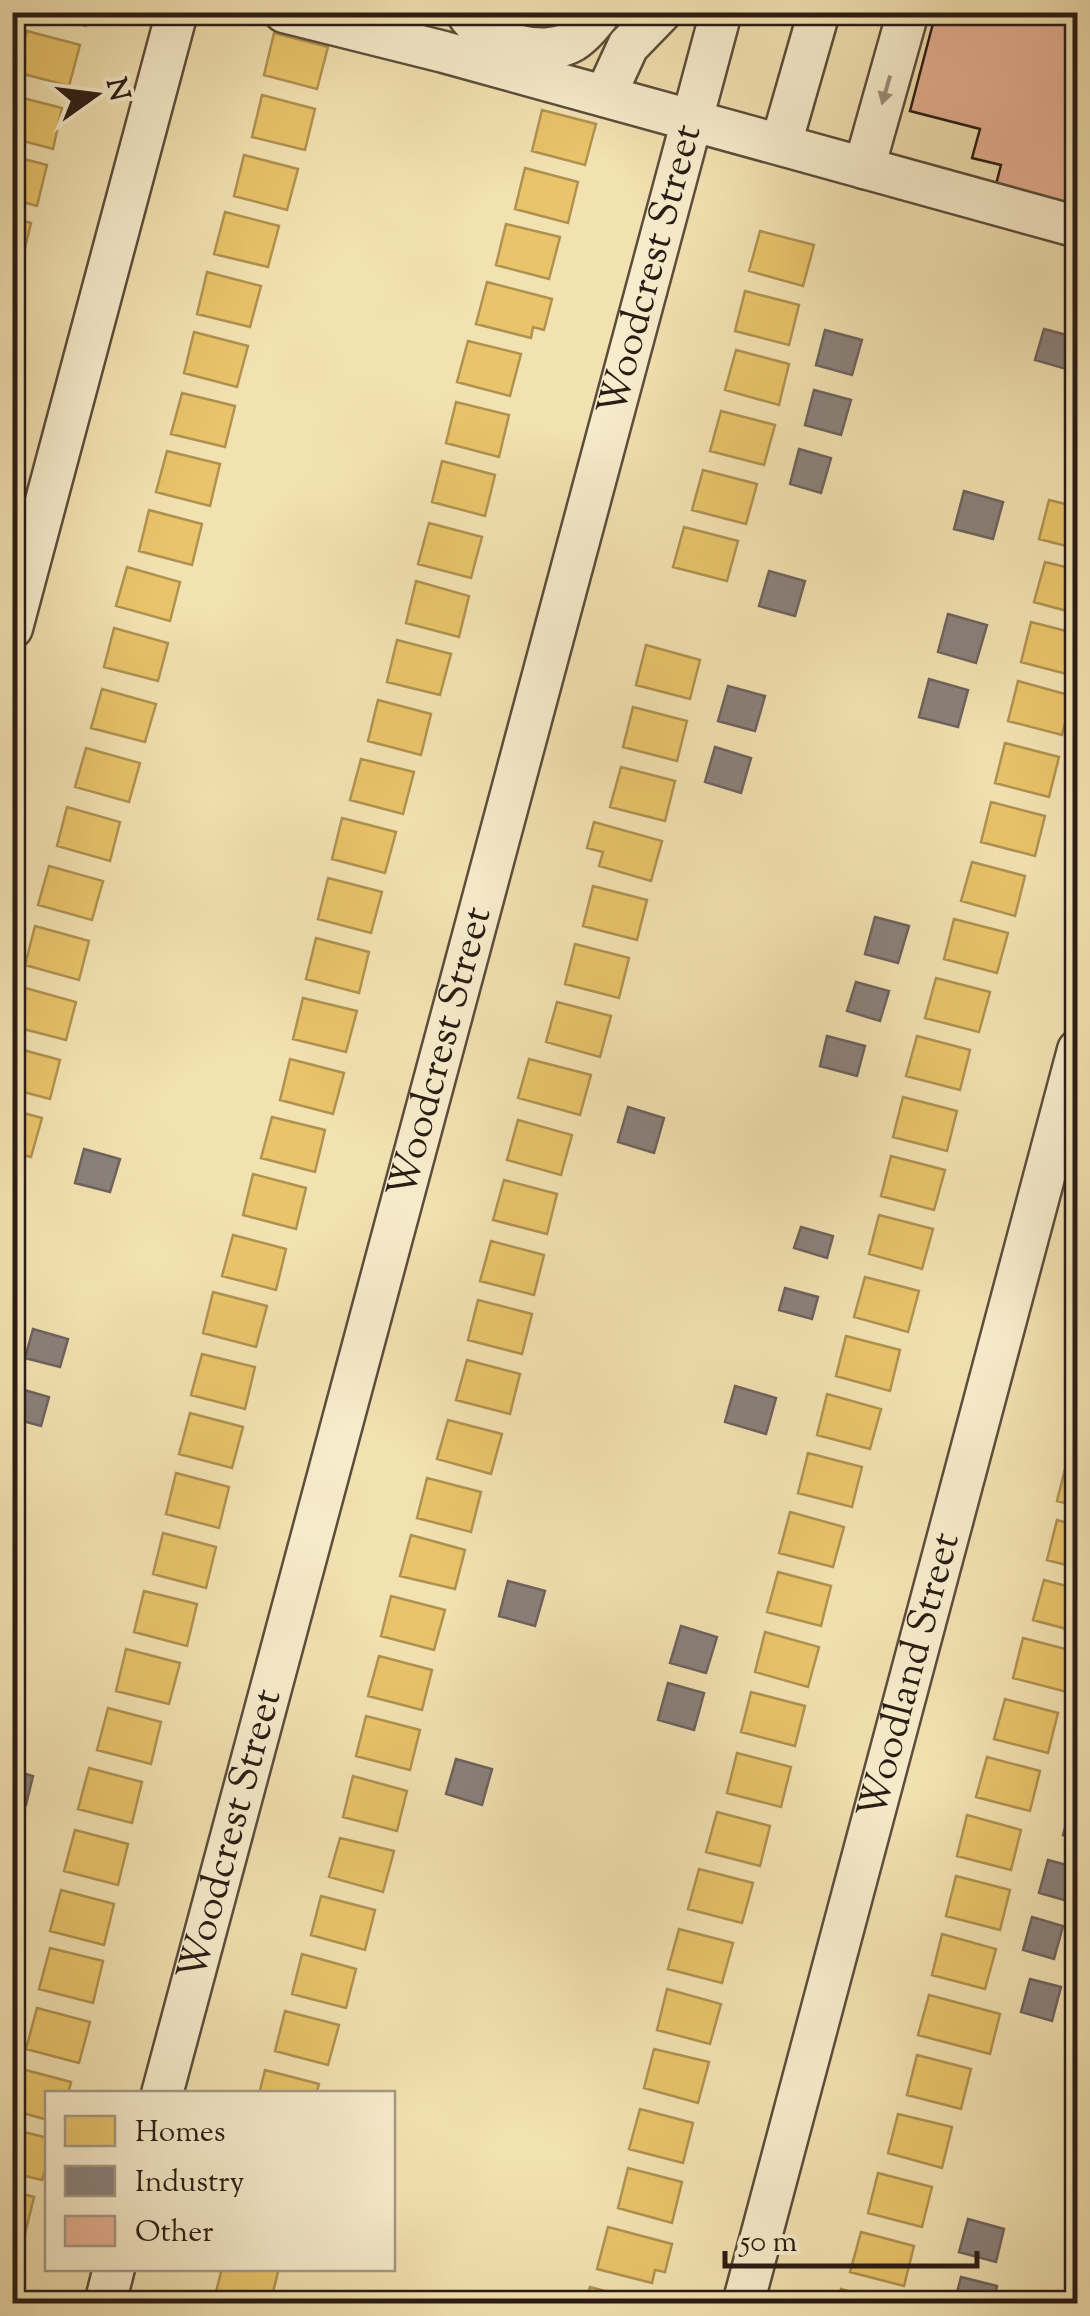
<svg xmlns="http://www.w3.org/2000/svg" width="1090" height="2316" font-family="'Sorts Mill Goudy',serif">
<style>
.homes{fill:#e9c46a;stroke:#b09250;stroke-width:2.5}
.industry{fill:#8a817c;stroke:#6d635d;stroke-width:2.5}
.building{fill:#e8b295;stroke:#2a1c14;stroke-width:2.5}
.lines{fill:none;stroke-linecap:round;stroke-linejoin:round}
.minor-casing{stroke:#5c4d3b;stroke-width:45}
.minor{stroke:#f7eccc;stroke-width:40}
.oneway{fill:#9b8e79}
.labels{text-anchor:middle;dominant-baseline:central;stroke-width:10;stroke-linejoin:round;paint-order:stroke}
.street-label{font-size:40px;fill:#2a1c14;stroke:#f7eccc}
</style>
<rect width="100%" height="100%" fill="#f2e1b1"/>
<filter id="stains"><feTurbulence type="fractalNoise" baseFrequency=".002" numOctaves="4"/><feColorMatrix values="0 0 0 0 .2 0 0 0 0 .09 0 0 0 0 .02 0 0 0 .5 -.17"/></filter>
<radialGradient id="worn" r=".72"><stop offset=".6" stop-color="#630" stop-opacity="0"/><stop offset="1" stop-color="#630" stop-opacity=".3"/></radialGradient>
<path class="homes" d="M 35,12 L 89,12 L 86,26 Z
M 27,31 L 80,45 L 69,86 L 16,72 Z
M 274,33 L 328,47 L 317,89 L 264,75 Z
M 262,95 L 315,109 L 305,150 L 252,137 Z
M 15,96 L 62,108 L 53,149 L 12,138 Z
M 542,110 L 596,124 L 585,165 L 532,151 Z
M 244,155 L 298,169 L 287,210 L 234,196 Z
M 12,156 L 47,165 L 37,206 L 12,199 Z
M 525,168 L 578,182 L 568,223 L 515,209 Z
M 225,212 L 279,226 L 268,267 L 214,254 Z
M 12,218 L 31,223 L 21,264 L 12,262 Z
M 506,224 L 560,237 L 549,279 L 496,265 Z
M 760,231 L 814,245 L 803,286 L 749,271 Z
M 207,272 L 261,286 L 250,327 L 197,314 Z
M 487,282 L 552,299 L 544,330 L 533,327 L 531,338 L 476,324 Z
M 745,291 L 799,305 L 789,345 L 735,331 Z
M 194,332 L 248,346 L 237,387 L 184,373 Z
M 468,341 L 521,354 L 510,396 L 457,382 Z
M 736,350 L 789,364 L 779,405 L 725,390 Z
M 182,393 L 235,406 L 225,447 L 171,434 Z
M 456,402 L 509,415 L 499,457 L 446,443 Z
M 721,411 L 775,425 L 764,465 L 710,451 Z
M 167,451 L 220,464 L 210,506 L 156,492 Z
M 1078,458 L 1078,488 L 1070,486 Z
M 442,461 L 495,475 L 485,516 L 432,502 Z
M 703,470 L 757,484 L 746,524 L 692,510 Z
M 1049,500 L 1078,507 L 1078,549 L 1039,539 Z
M 149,510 L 202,524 L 192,565 L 139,551 Z
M 429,523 L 482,537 L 471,578 L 418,564 Z
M 684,527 L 738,541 L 727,581 L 673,567 Z
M 1045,562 L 1078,570 L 1078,614 L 1034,602 Z
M 127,567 L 180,582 L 170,621 L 116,606 Z
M 416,581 L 469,596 L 459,637 L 406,623 Z
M 1031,622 L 1078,634 L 1074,676 L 1021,662 Z
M 114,628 L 168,643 L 158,681 L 104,667 Z
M 397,640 L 451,654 L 440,695 L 387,682 Z
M 646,645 L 700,660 L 690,699 L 636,685 Z
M 1018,681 L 1072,696 L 1062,735 L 1008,721 Z
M 102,689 L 156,704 L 145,742 L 91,728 Z
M 378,700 L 431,714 L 421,755 L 368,741 Z
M 633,707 L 687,721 L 677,761 L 623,747 Z
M 1005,743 L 1059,757 L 1049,797 L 995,783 Z
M 86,748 L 140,763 L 129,802 L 75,787 Z
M 361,759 L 414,772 L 403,814 L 350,800 Z
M 621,767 L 675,781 L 665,821 L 610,807 Z
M 991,802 L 1045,816 L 1035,856 L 981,842 Z
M 67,807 L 120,822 L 110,861 L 57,846 Z
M 342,818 L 396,832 L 385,873 L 332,859 Z
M 594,822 L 662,841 L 651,881 L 599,866 L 603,852 L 587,848 Z
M 972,862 L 1025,876 L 1015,916 L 961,901 Z
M 49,866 L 103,881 L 92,920 L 38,905 Z
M 328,878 L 382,892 L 371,933 L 318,919 Z
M 593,886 L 647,900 L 637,940 L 583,926 Z
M 954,919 L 1008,933 L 997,973 L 944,959 Z
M 35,926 L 89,941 L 79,980 L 25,965 Z
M 316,938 L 369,952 L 359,993 L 306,979 Z
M 575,944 L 629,958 L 619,998 L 565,984 Z
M 936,978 L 990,992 L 979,1032 L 925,1018 Z
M 22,987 L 76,1002 L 66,1040 L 12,1026 Z
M 303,998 L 357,1011 L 346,1052 L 293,1039 Z
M 557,1002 L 611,1016 L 600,1057 L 546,1042 Z
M 917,1036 L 970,1050 L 960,1090 L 906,1076 Z
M 12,1047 L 60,1060 L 50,1099 L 12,1089 Z
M 290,1059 L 344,1073 L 333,1114 L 280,1100 Z
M 529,1059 L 591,1075 L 580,1115 L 518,1098 Z
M 903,1097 L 957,1111 L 947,1151 L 893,1137 Z
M 12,1110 L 42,1118 L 31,1157 L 12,1152 Z
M 272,1117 L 325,1130 L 315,1172 L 261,1158 Z
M 518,1120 L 572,1135 L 561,1175 L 507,1160 Z
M 891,1156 L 945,1170 L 934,1210 L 881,1196 Z
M 253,1174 L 306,1188 L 296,1229 L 243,1215 Z
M 12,1175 L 23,1178 L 12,1214 Z
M 504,1180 L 557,1194 L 547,1234 L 493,1220 Z
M 879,1215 L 933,1229 L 922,1269 L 869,1254 Z
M 233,1235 L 286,1249 L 276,1290 L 222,1276 Z
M 491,1241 L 544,1255 L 534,1295 L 480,1281 Z
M 865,1277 L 919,1291 L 908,1332 L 854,1317 Z
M 213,1292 L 267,1306 L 256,1347 L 203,1333 Z
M 478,1300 L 532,1314 L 522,1354 L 468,1340 Z
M 846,1336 L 900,1350 L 890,1391 L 836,1376 Z
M 202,1354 L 255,1367 L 245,1409 L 191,1395 Z
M 467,1360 L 520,1374 L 510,1414 L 456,1400 Z
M 827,1394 L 881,1409 L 870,1449 L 817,1435 Z
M 190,1413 L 243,1427 L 232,1468 L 179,1454 Z
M 448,1420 L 502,1434 L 491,1474 L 437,1459 Z
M 808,1453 L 862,1467 L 852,1507 L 798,1493 Z
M 1067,1461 L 1078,1464 L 1078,1506 L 1057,1501 Z
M 176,1473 L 229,1487 L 219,1528 L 166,1514 Z
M 427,1478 L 481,1492 L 471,1532 L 417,1518 Z
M 790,1512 L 844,1527 L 833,1567 L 779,1553 Z
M 1057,1520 L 1078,1526 L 1078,1568 L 1047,1560 Z
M 163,1533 L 216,1547 L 206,1588 L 153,1574 Z
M 411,1535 L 465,1550 L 455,1589 L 400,1576 Z
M 778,1572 L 831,1586 L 821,1626 L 767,1612 Z
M 1044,1580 L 1078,1589 L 1078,1632 L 1033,1620 Z
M 144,1591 L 197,1604 L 187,1646 L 134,1632 Z
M 391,1596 L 445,1610 L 434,1650 L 381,1636 Z
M 765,1632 L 819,1647 L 808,1687 L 755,1672 Z
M 1023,1638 L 1077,1652 L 1067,1692 L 1013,1678 Z
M 126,1649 L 180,1663 L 169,1704 L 116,1691 Z
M 379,1656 L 432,1670 L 422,1710 L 368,1696 Z
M 751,1692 L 805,1706 L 795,1746 L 741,1732 Z
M 1005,1699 L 1058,1713 L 1048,1753 L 994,1739 Z
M 108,1708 L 161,1722 L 151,1764 L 97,1750 Z
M 366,1716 L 420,1730 L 410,1770 L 356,1756 Z
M 737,1753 L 791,1767 L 781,1807 L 727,1793 Z
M 987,1757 L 1040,1771 L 1030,1811 L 976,1797 Z
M 89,1768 L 142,1782 L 132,1823 L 78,1809 Z
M 353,1776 L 407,1791 L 397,1831 L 343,1817 Z
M 717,1812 L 770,1826 L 760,1866 L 706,1852 Z
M 967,1815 L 1021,1830 L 1011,1870 L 957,1856 Z
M 75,1830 L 128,1844 L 118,1885 L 64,1871 Z
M 340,1838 L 394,1851 L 383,1892 L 329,1877 Z
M 699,1869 L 753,1883 L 742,1923 L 688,1909 Z
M 956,1876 L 1010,1890 L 1000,1930 L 946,1916 Z
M 61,1890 L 114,1904 L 104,1945 L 50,1931 Z
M 321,1896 L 375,1910 L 365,1950 L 311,1935 Z
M 679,1929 L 733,1943 L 722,1983 L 668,1969 Z
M 942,1934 L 996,1949 L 985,1989 L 932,1975 Z
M 50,1948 L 103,1961 L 93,2003 L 39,1989 Z
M 302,1954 L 356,1969 L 346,2008 L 292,1994 Z
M 667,1989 L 721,2004 L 710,2044 L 657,2030 Z
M 929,1995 L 1000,2014 L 990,2054 L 918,2035 Z
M 37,2008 L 90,2022 L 79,2063 L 26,2049 Z
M 285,2011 L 339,2025 L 328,2065 L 275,2051 Z
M 654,2049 L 709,2062 L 698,2103 L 644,2088 Z
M 917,2055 L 971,2069 L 961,2109 L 907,2095 Z
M 18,2068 L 71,2082 L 68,2094 L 48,2094 L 48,2120 L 12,2110 L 12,2091 Z
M 265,2070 L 319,2084 L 316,2094 L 259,2094 Z
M 640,2109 L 693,2123 L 683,2163 L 629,2149 Z
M 898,2114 L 952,2127 L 942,2168 L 888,2153 Z
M 12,2129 L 48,2138 L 48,2160 L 42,2180 L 12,2173 Z
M 628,2168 L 682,2182 L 672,2223 L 618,2208 Z
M 878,2173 L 932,2187 L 922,2227 L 868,2213 Z
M 12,2191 L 34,2197 L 24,2238 L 12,2235 Z
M 608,2227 L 672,2244 L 665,2272 L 655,2270 L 652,2283 L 597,2269 Z
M 861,2232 L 914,2246 L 904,2286 L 850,2272 Z
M 222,2268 L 279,2268 L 270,2304 L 216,2292 Z
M 590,2287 L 643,2301 L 643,2304 L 585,2304 Z
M 841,2289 L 893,2304 L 837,2304 Z"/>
<path class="industry" d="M 1044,329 L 1078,338 L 1073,371 L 1035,360 Z
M 825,330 L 862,340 L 852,375 L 816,365 Z
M 814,390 L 851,400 L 841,435 L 805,425 Z
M 799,449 L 831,458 L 821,493 L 790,484 Z
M 964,491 L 1003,502 L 993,539 L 954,529 Z
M 769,571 L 805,581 L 795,616 L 759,606 Z
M 948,614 L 987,625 L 976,663 L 938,652 Z
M 929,679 L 968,690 L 958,727 L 919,717 Z
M 728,686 L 765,696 L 755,731 L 718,721 Z
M 715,747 L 751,758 L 741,793 L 705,782 Z
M 875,917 L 909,926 L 898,963 L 865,954 Z
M 856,982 L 889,991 L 880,1021 L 847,1011 Z
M 827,1036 L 865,1046 L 857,1076 L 820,1066 Z
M 628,1107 L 664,1118 L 654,1153 L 618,1142 Z
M 84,1149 L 120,1159 L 110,1192 L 75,1183 Z
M 801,1227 L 833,1236 L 827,1258 L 794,1248 Z
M 785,1288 L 818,1297 L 812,1319 L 779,1310 Z
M 33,1329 L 68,1339 L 60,1367 L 25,1358 Z
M 735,1386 L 776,1398 L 766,1434 L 725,1422 Z
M 14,1387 L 49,1397 L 41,1426 L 12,1418 Z
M 508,1581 L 545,1591 L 535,1626 L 499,1616 Z
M 681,1626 L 717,1637 L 706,1673 L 670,1663 Z
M 668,1683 L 704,1693 L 694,1730 L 658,1720 Z
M 456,1759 L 492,1769 L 482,1805 L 446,1794 Z
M 12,1770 L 33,1776 L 26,1805 L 12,1801 Z
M 1072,1802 L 1078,1803 L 1078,1839 L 1063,1835 Z
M 1048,1860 L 1078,1868 L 1071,1902 L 1039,1893 Z
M 1032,1917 L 1063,1926 L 1054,1959 L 1023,1950 Z
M 1030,1979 L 1061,1987 L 1052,2021 L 1021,2012 Z
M 968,2219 L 1004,2229 L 996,2262 L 959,2252 Z
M 961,2277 L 997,2286 L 993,2304 L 954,2304 Z"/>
<path class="building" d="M 936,12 L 1078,12 L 1078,217 L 993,196 L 1001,165 L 972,158 L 980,129 L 910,111 Z"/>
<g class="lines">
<g class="minor-casing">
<g id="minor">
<path d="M 284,12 L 444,52 L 1078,227"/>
<path d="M 466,12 C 484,43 543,59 573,41 C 584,34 593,22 601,12"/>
<path d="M 605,96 L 628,46 L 661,12"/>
<path d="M 781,144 L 819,12"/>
<path d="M 864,168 L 908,12"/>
<path d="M 12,628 L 177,12"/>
<path id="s1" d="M 162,2094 L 721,12"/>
<path d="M 105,2304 L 114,2268"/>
<path id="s2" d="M 743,2304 L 1078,1050"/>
</g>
</g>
<use href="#minor" class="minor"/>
</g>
<defs><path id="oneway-solid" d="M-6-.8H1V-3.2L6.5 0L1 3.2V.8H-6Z" transform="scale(2.5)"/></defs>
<use class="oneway" href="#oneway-solid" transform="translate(886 90) rotate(106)"/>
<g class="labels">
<g class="street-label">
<text stroke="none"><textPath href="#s1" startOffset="1888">Woodcrest Street</textPath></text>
<text stroke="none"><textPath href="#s1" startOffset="1078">Woodcrest Street</textPath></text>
<text stroke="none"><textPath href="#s2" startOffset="650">Woodland Street</textPath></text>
<text stroke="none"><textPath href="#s1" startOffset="268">Woodcrest Street</textPath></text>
</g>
</g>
<rect width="1090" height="2316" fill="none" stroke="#f2e1b1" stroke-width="50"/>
<rect x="15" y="15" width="1060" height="2286" fill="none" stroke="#2a1c14" stroke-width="5"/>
<rect x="25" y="25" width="1040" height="2266" fill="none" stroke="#2a1c14" stroke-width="2.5"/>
<rect x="45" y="2091" width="350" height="180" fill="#f7eccc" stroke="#a59982" stroke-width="2.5"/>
<rect x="65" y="2116" width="50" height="30" fill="#e9c46a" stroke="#a59982" stroke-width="2.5"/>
<text x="135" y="2141" font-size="30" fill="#2a1c14">Homes</text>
<rect x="65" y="2166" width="50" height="30" fill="#8a817c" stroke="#a59982" stroke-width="2.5"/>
<text x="135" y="2191" font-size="30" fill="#2a1c14">Industry</text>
<rect x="65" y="2216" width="50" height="30" fill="#e8b295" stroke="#a59982" stroke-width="2.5"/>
<text x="135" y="2241" font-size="30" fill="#2a1c14">Other</text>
<g transform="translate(95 95) rotate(76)" stroke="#f7eccc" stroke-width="8" paint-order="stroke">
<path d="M0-8L18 38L0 25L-18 38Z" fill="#2a1c14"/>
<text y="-15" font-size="28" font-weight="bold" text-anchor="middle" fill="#2a1c14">N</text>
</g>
<path d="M725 2251v15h252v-15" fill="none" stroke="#2a1c14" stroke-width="5"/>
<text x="740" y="2251" font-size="30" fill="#2a1c14" stroke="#f7eccc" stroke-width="8" paint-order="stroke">50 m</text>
<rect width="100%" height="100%" filter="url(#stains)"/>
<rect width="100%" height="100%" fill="url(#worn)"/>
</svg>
